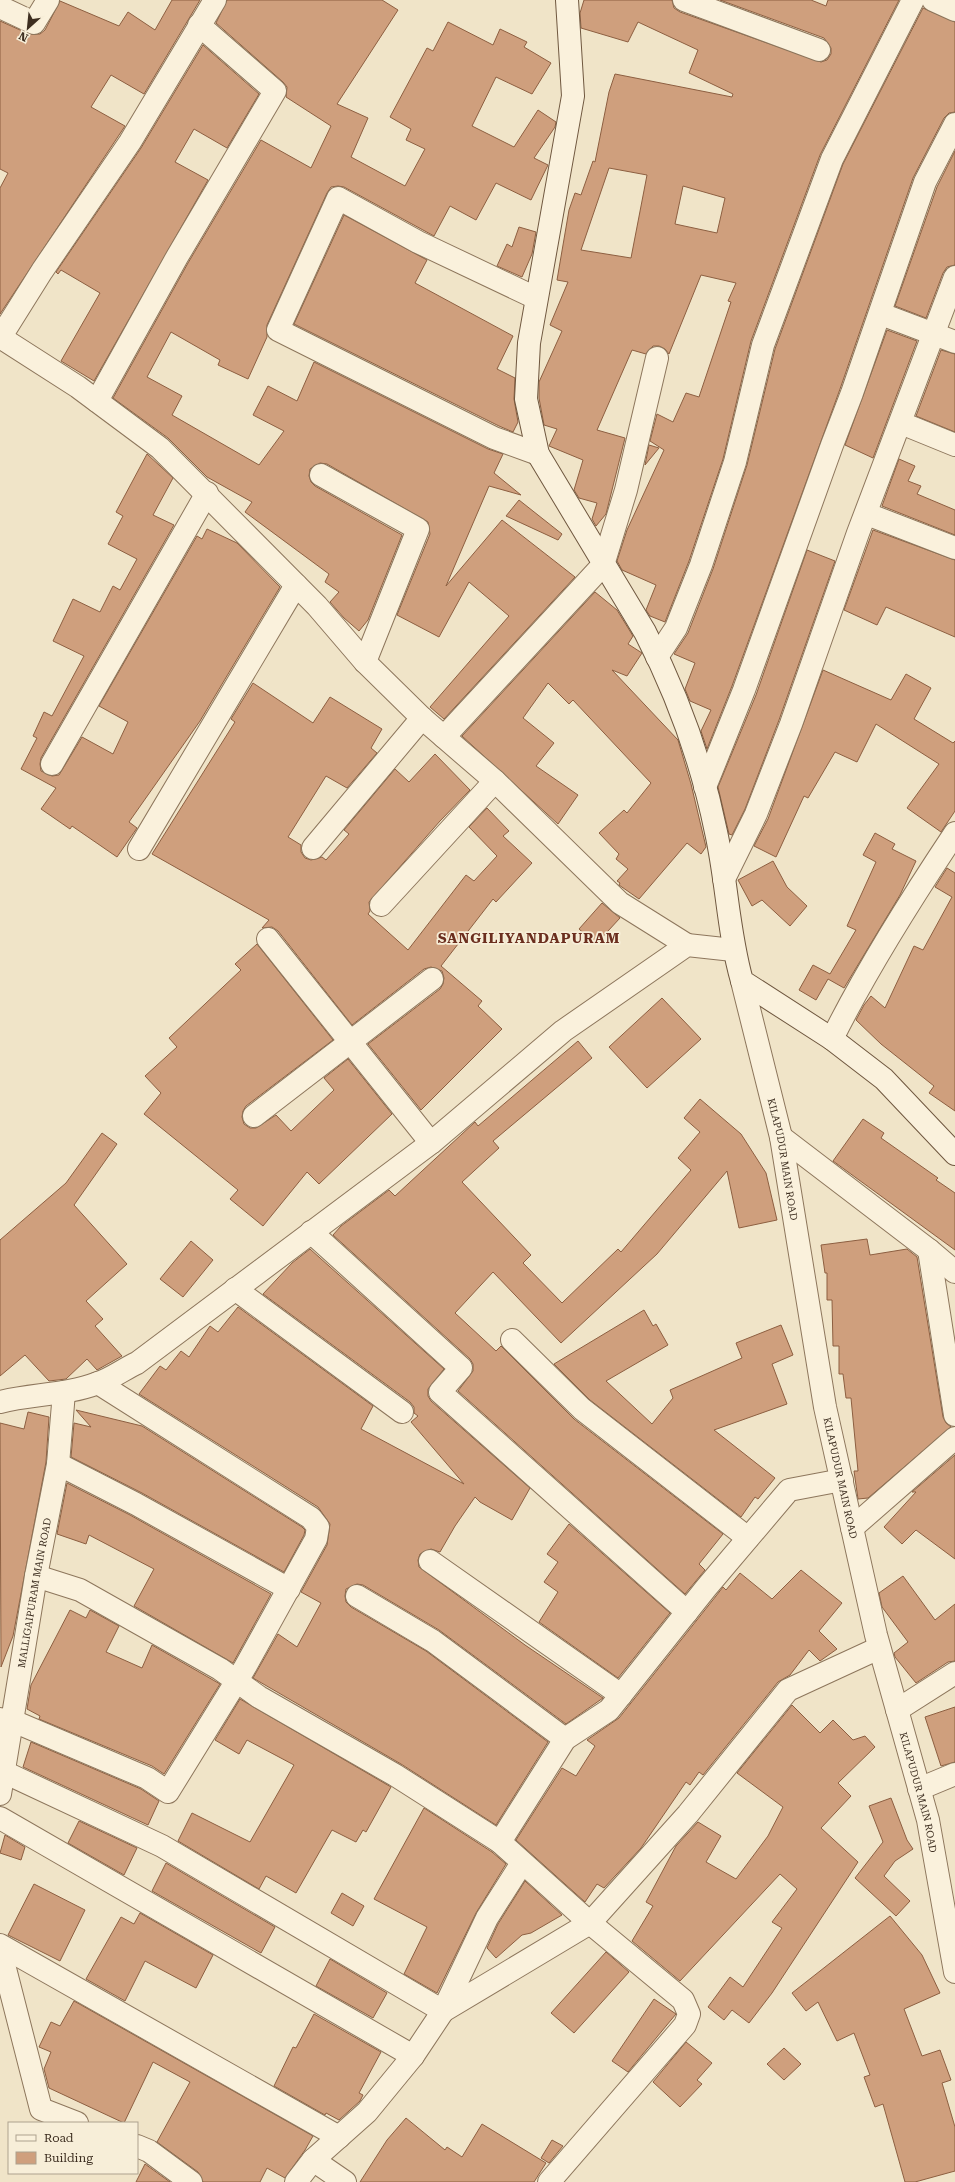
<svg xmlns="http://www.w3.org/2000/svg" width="955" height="2182" font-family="'Roboto Serif',serif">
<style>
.building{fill:#cf9f7d;stroke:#8d5f41;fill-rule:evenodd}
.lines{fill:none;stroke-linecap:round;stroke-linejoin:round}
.minor-casing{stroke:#8d765c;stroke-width:24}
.tertiary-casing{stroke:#8d765c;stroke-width:24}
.secondary-casing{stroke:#6f573f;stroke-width:24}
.minor{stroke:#faf1dc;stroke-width:22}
.tertiary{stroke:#faf1dc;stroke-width:22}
.secondary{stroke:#faf1dc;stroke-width:22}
.labels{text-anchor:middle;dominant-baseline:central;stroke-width:3.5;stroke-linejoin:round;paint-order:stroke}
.street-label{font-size:10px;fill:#3d2e20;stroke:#f7eed8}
.district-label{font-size:14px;font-weight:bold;letter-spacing:1px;fill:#6b2e1e;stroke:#f7eed8}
</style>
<rect width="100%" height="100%" fill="#f0e4c8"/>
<path class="building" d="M 172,0 L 200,0 L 144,94 L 111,75 L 91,107 L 125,126 L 0,314 L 0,188 L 8,173 L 0,169 L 0,21 L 29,34 L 40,34 L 45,30 L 60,1 L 119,26 L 128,12 L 155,30 Z
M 227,0 L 382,0 L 398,10 L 337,104 L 368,118 L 351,157 L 405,186 L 425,149 L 406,140 L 411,129 L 390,117 L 427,48 L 433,51 L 448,22 L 493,45 L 500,29 L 527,42 L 524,47 L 551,63 L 532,94 L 496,77 L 472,126 L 514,147 L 538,110 L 556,122 L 555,127 L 534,158 L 548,165 L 531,200 L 496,183 L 476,220 L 450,206 L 434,236 L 344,187 L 338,186 L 331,187 L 327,193 L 267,325 L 267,337 L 248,379 L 218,365 L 220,360 L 171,332 L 147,377 L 182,396 L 172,415 L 259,465 L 284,431 L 253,415 L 268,386 L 297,401 L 314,362 L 488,449 L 503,454 L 494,473 L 521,495 L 489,486 L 446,586 L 502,520 L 575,577 L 444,719 L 430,707 L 509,616 L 469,582 L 439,637 L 397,615 L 430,534 L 428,522 L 327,464 L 320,463 L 310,469 L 309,476 L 311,482 L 315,486 L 402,535 L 368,620 L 359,631 L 344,618 L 330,602 L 339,592 L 325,582 L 329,574 L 245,512 L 252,502 L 207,477 L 168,438 L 113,398 L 188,263 L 261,140 L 311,168 L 331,126 L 286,97 L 287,87 L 283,82 L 216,23 Z
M 584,0 L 672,0 L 674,8 L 680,12 L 821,62 L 827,60 L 831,54 L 831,48 L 824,38 L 720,0 L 811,0 L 826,6 L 828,0 L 899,0 L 820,155 L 751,341 L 723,459 L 689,561 L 665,622 L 650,616 L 646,610 L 656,585 L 622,570 L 617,561 L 627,530 L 664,450 L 650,441 L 657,414 L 673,422 L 686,393 L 699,397 L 731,302 L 728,301 L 736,283 L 701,275 L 669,354 L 665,349 L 659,346 L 653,346 L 646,354 L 632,350 L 597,430 L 625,438 L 606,514 L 596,526 L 592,519 L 597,503 L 579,498 L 574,490 L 583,460 L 549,446 L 557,429 L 544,425 L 539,398 L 539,382 L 562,331 L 550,325 L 568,282 L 557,280 L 569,210 L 575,193 L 581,195 L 593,161 L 595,162 L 609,92 L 615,74 L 732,97 L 733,94 L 689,73 L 698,50 L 638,22 L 628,42 L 581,28 L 580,13 ZM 609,168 L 647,175 L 631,258 L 581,250 ZM 683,186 L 725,198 L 717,233 L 675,224 Z
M 923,8 L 955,22 L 955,112 L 949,113 L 944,118 L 913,178 L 840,389 L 732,686 L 707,749 L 701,731 L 711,710 L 690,701 L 685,689 L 695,663 L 674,654 L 688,633 L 713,569 L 747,465 L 775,349 L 843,164 Z
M 203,45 L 259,94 L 227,148 L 194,129 L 175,162 L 208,180 L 94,381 L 61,361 L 100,293 L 61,270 L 58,274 L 56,272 L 141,148 Z
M 955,151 L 955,265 L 947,267 L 943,273 L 926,318 L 895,306 L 937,187 Z
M 344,215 L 427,260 L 415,283 L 513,336 L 497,369 L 515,378 L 514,399 L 518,422 L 513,432 L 499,426 L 294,324 Z
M 519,227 L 536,232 L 532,254 L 522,277 L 497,266 L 507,244 L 512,247 Z
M 887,330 L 917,341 L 873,458 L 845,445 Z
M 941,350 L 955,354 L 955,432 L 916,416 Z
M 649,445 L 659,448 L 645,465 Z
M 147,454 L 173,478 L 153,515 L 174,525 L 41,758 L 40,764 L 41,771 L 52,776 L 59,775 L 82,737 L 113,754 L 128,722 L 99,706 L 197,536 L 202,539 L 207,529 L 237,543 L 280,587 L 200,721 L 129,822 L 137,828 L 117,857 L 72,826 L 70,829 L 41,809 L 56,788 L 21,769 L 37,738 L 33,736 L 44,712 L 52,716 L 84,656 L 53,641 L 73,599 L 100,612 L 113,586 L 120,590 L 137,559 L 108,544 L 123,516 L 116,512 Z
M 899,459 L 915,466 L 908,481 L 921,486 L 917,494 L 955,510 L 955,535 L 882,506 Z
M 519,500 L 562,534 L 558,540 L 506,516 Z
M 873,530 L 955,560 L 955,637 L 886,607 L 877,625 L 844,610 Z
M 807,550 L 835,561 L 779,720 L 745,809 L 732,835 L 729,834 L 718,787 L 756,695 Z
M 595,592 L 617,610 L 633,636 L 628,644 L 642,653 L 627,676 L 612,670 L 678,740 L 691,784 L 706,847 L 701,854 L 687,843 L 639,899 L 619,885 L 620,883 L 617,881 L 628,869 L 616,859 L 619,854 L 599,833 L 624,810 L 627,813 L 651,783 L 573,700 L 569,704 L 548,683 L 523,718 L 554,743 L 536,766 L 578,795 L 558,824 L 462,736 Z
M 823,670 L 891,700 L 906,674 L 931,688 L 914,719 L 953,743 L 955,741 L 955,811 L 941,832 L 907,808 L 939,764 L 876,724 L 857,762 L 835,752 L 808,798 L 804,796 L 776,857 L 754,846 L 768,819 Z
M 253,683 L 313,723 L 330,697 L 382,729 L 371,748 L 377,753 L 347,788 L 326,776 L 288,837 L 301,845 L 301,852 L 305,858 L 311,860 L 322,857 L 326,860 L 349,834 L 344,830 L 395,769 L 409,782 L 435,754 L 470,790 L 440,821 L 369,902 L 370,911 L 368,914 L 408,950 L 466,875 L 474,881 L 497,856 L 469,827 L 487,808 L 509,831 L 503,836 L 532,863 L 496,902 L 493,899 L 441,966 L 482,1001 L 478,1006 L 502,1029 L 421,1110 L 368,1044 L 440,989 L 443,984 L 444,978 L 442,971 L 431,967 L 424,969 L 352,1025 L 278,931 L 272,927 L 262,928 L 269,920 L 152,854 L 235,722 L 231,719 Z
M 875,833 L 895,844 L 892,849 L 916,861 L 900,895 L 844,988 L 828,979 L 816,1000 L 799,990 L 813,965 L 830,974 L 856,930 L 847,926 L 876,862 L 863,855 Z
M 773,861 L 787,887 L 807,906 L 790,926 L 762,900 L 752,906 L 738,880 Z
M 947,868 L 955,873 L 955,1111 L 929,1093 L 934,1086 L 881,1044 L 856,1020 L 864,1005 L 871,996 L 885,1008 L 914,946 L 923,950 L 952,897 L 935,887 Z
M 602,903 L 620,918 L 596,944 L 579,929 Z
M 257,944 L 333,1040 L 246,1106 L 243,1111 L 242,1117 L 244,1124 L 250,1128 L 256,1128 L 276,1115 L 291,1131 L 334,1090 L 324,1078 L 348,1059 L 392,1114 L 319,1184 L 307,1172 L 263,1226 L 230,1199 L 238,1190 L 144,1114 L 161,1093 L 145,1076 L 177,1047 L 169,1038 L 241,970 L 235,964 Z
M 662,998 L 701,1039 L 647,1088 L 609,1047 Z
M 578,1041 L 592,1058 L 493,1141 L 499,1148 L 462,1182 L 531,1255 L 523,1263 L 562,1303 L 618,1249 L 621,1252 L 691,1170 L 678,1158 L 700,1132 L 684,1118 L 700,1099 L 741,1134 L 766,1173 L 777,1220 L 739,1228 L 727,1171 L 657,1254 L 561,1343 L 493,1272 L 455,1313 L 496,1351 L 501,1346 L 574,1419 L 723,1534 L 699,1564 L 705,1570 L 685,1594 L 458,1391 L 473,1371 L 473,1364 L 470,1359 L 333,1235 L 341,1226 L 389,1190 L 395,1196 L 475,1122 L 478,1126 Z
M 863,1119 L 884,1133 L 881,1138 L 938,1178 L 936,1180 L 955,1193 L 955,1250 L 833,1161 Z
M 102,1133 L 117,1144 L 74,1205 L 127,1264 L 86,1301 L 103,1319 L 95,1326 L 122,1356 L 97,1370 L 87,1359 L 66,1379 L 49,1381 L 25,1355 L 0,1376 L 0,1240 L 66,1183 Z
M 867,1239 L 870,1255 L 907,1249 L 917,1257 L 943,1417 L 946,1423 L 951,1427 L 868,1498 L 858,1499 L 854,1471 L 858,1471 L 851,1398 L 846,1398 L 843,1374 L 839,1374 L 839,1346 L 833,1346 L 832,1300 L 827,1300 L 827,1273 L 825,1273 L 821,1245 Z
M 191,1241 L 213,1260 L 183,1297 L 160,1279 Z
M 310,1249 L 444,1369 L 428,1389 L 428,1396 L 431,1401 L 530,1488 L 512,1520 L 480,1502 L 475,1497 L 455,1526 L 440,1552 L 431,1549 L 420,1554 L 418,1560 L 419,1567 L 525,1645 L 603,1698 L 566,1724 L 439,1630 L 363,1585 L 357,1584 L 346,1589 L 345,1596 L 346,1602 L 351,1607 L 426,1651 L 548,1742 L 496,1825 L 401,1764 L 253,1678 L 278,1634 L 297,1647 L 321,1603 L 301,1592 L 327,1545 L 330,1524 L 318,1507 L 139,1394 L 160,1366 L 166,1370 L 181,1351 L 189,1357 L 210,1326 L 218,1332 L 238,1307 L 373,1406 L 361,1429 L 464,1484 L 411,1422 L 418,1416 L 414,1413 L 414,1407 L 410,1402 L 263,1294 L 292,1263 Z
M 644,1310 L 653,1326 L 656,1324 L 668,1345 L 606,1381 L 652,1424 L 673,1398 L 670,1390 L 742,1358 L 736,1343 L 781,1325 L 793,1355 L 772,1364 L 787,1404 L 714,1430 L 775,1478 L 758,1499 L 755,1497 L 741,1517 L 590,1400 L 554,1364 Z
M 76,1410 L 142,1426 L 302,1527 L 305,1530 L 304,1535 L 284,1572 L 142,1493 L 71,1457 L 74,1423 L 91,1427 Z
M 28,1412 L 49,1417 L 46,1462 L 13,1636 L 1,1667 L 0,1423 L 24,1429 Z
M 955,1455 L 955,1559 L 916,1530 L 902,1544 L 884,1527 L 916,1492 L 912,1492 Z
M 67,1483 L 130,1515 L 271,1594 L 233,1663 L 134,1606 L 154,1569 L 89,1535 L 86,1544 L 57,1534 Z
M 569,1524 L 670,1613 L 618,1678 L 539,1622 L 558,1592 L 544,1582 L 558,1562 L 547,1554 Z
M 801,1570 L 842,1603 L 819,1631 L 837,1649 L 820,1661 L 809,1650 L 790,1675 L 778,1682 L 703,1775 L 699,1772 L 690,1785 L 686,1782 L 641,1848 L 604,1888 L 597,1884 L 585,1902 L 516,1840 L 562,1768 L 576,1776 L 595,1746 L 587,1740 L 619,1718 L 716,1596 L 723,1587 L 726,1590 L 740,1573 L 772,1599 Z
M 903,1576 L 935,1620 L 955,1604 L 955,1661 L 948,1662 L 916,1683 L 895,1657 L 894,1653 L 908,1642 L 882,1607 L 879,1593 Z
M 70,1610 L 86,1618 L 90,1610 L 119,1626 L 106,1652 L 142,1668 L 152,1645 L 220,1684 L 164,1774 L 152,1766 L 39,1719 L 40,1716 L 27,1709 L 31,1685 Z
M 240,1699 L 391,1787 L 366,1832 L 363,1830 L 356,1842 L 332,1830 L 296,1893 L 266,1876 L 259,1889 L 178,1841 L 192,1813 L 250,1842 L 294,1765 L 247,1740 L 239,1754 L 215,1740 Z
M 792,1705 L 820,1733 L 833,1720 L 853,1740 L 865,1736 L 875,1747 L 838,1783 L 851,1796 L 821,1828 L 858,1862 L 772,1993 L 749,2023 L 732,2010 L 724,2020 L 708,2007 L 730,1977 L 743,1987 L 782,1928 L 772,1922 L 797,1889 L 780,1874 L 680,1981 L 632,1941 L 653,1906 L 646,1902 L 676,1846 L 698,1822 L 721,1836 L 706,1862 L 736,1879 L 768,1836 L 783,1807 L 737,1773 Z
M 955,1707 L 955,1762 L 941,1766 L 925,1717 Z
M 31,1742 L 141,1789 L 159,1801 L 148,1825 L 23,1767 Z
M 891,1798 L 907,1840 L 913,1849 L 895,1861 L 884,1876 L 910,1901 L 896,1916 L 855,1878 L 883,1842 L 869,1806 Z
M 424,1808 L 492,1852 L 506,1864 L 476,1913 L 437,1993 L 404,1974 L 427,1927 L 374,1899 Z
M 79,1821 L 137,1848 L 124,1875 L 68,1843 Z
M 5,1835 L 25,1847 L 21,1860 L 0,1853 Z
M 166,1863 L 275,1927 L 261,1953 L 152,1891 Z
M 525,1881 L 562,1915 L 531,1933 L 522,1935 L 496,1958 L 487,1948 L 498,1924 Z
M 34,1884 L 85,1910 L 60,1961 L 8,1935 Z
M 342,1893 L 364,1906 L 353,1926 L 331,1913 Z
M 140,1913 L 213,1955 L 196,1988 L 145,1961 L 125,2001 L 86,1979 L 121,1917 L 134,1924 Z
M 890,1916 L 922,1955 L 940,1993 L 904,2009 L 922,2056 L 940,2050 L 951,2080 L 942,2083 L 955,2127 L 955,2171 L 915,2182 L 905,2182 L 883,2104 L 875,2107 L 864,2077 L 870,2075 L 854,2033 L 837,2041 L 818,2002 L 806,2011 L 792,1993 Z
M 606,1952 L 629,1972 L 574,2033 L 551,2013 Z
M 330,1959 L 387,1993 L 373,2018 L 316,1986 Z
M 654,1999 L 676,2014 L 628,2072 L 612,2061 Z
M 74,2001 L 313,2136 L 305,2150 L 285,2178 L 267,2168 L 260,2182 L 203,2182 L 198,2172 L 157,2142 L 190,2082 L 153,2062 L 124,2123 L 49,2088 L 44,2069 L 51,2052 L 39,2047 L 51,2022 L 60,2026 Z
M 314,2014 L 381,2052 L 359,2093 L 363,2095 L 360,2101 L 339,2120 L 326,2113 L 325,2115 L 274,2086 L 293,2047 L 296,2048 Z
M 686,2042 L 712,2063 L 697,2080 L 702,2084 L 680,2107 L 653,2082 Z
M 784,2048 L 801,2064 L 784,2080 L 767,2064 Z
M 406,2118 L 445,2150 L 447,2147 L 462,2157 L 482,2124 L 546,2163 L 534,2182 L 360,2182 L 387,2140 Z
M 552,2140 L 563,2146 L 549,2163 L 541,2158 Z
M 145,2164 L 170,2182 L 136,2182 Z"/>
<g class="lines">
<g class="minor-casing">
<g id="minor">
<path d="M 684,0 L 819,50"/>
<path d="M 933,0 L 955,10"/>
<path d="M 0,7 L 34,23 L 48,0"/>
<path d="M 536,298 L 418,242 L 338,198 L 278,330 L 494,438 L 538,454"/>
<path d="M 881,314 L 955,342"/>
<path d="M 0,337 L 78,387 L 160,448 L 317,606 L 365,662 L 422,718 L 495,781 L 620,903 L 687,945"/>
<path d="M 0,338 L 42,271 L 130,142 L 215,0"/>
<path d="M 97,401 L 177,257 L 275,91 L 199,25"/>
<path d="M 901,423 L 955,445"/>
<path d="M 321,475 L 418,529 L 365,662"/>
<path d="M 867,514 L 955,548"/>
<path d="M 657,657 L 676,628 L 701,565 L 735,462 L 763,345 L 832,159 L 913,0"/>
<path d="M 444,737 L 603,565 L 626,490 L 657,358"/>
<path d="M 52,764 L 207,493"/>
<path d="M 705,787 L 744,690 L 832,445 L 852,393 L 925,182 L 955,124"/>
<path d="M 313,848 L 422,718"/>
<path d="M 139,849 L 296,585"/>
<path d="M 724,879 L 756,814 L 791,724 L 858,533 L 955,277"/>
<path d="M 381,905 L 495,781"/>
<path d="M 268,939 L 431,1143"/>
<path d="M 832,1039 C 867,968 911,899 955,833"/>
<path d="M 254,1116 L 432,979"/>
<path d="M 781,1137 L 929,1250 L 955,1272"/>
<path d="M 311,1232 L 461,1368 L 440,1392 L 687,1612"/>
<path d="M 929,1250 L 955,1415"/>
<path d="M 235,1289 L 402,1412"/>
<path d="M 512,1340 L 582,1409 L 748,1538"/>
<path d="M 0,1402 C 32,1394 67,1395 98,1383 C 111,1379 124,1369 137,1363 L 431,1143 L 563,1031 L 687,945 L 733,950"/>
<path d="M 58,1464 L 136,1504 L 289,1589"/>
<path d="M 852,1528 L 955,1438"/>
<path d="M 430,1561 L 621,1695"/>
<path d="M 36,1576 L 80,1590 L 220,1669 L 259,1697 L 395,1775 L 500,1842 L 590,1923 L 683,2000 L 689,2014 L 685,2025 L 549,2182"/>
<path d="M 357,1596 L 433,1641 L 565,1739"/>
<path d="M 897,1710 L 955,1673"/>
<path d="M 0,1719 L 13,1721 L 147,1778 L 168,1792 L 244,1669 L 316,1539 L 318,1527 L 311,1518 L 98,1383"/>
<path d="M 4,1772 L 162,1846 L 443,2011 L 590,1923 L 688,1814 L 788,1690 L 879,1648"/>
<path d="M 919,1789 L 955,1774"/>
<path id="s1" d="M 0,1794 L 36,1576 L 58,1464 L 64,1392"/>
<path d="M 0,1818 L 413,2056"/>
<path d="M 500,1842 L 565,1739 L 609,1710 L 706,1588 L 789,1490 L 842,1480"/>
<path d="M 0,1945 L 339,2137"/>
<path d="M 0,1949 L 41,2109 L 77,2123"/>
<path d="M 137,2146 L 149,2151 L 191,2182"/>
<path d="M 313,2160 L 345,2182"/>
<path d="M 296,2182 L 313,2160 L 367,2112 L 413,2056 L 443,2011 L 487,1918 L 522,1863"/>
</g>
</g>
<g class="tertiary-casing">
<g id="tertiary">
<path id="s2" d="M 742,981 L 781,1137 L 825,1407 L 876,1635 L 928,1820 L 955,1972"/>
</g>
</g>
<g class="secondary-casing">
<path id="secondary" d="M 567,0 L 573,96 L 529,343 L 526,399 L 538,454 L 645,632 C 677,694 702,763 716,832 C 727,881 728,932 742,981 L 832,1039 L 884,1079 L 955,1154"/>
</g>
<use href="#minor" class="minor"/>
<use href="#tertiary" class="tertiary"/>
<use href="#secondary" class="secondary"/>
</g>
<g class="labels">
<g class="street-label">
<text stroke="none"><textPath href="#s2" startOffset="183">KILAPUDUR MAIN ROAD</textPath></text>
<text stroke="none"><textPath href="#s2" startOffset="507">KILAPUDUR MAIN ROAD</textPath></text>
<text stroke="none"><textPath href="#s1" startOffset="204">MALLIGAIPURAM MAIN ROAD</textPath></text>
<text stroke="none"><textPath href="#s2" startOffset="831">KILAPUDUR MAIN ROAD</textPath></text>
</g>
<g class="district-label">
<text x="529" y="938">SANGILIYANDAPURAM</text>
</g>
</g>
<rect x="8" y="2122" width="130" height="52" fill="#f7eed8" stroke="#ada18e"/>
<rect x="16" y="2135" width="20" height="6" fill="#faf1dc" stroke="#ada18e"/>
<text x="44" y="2142" font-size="12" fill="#3d2e20">Road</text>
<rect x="16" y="2152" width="20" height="12" fill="#cf9f7d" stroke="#ada18e"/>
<text x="44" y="2162" font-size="12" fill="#3d2e20">Building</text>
<g transform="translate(28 28) rotate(207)" stroke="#f7eed8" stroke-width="3" paint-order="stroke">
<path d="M0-3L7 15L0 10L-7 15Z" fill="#3d2e20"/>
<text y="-6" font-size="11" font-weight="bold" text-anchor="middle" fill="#3d2e20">N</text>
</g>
</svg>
